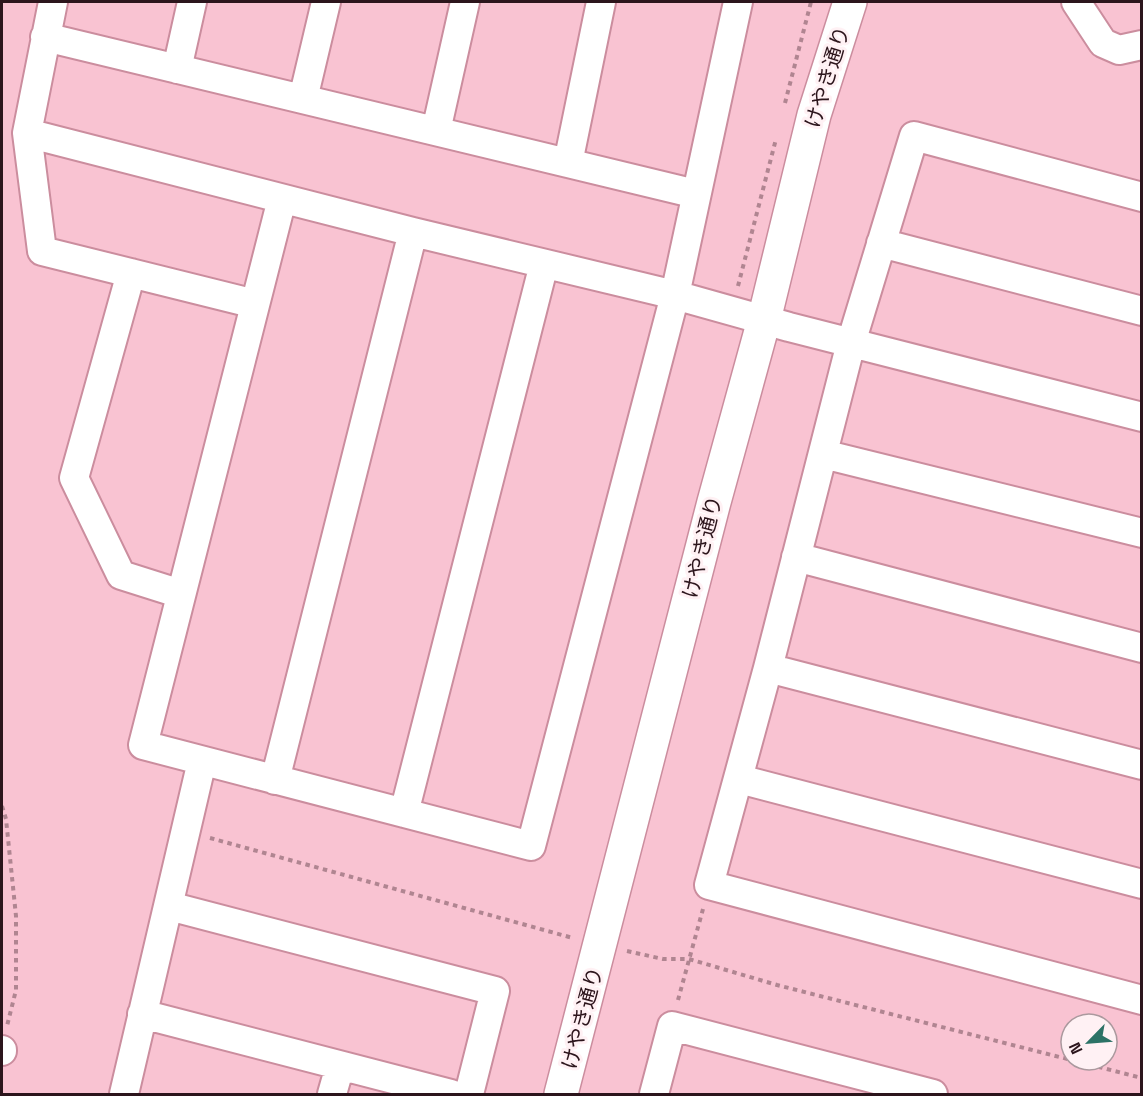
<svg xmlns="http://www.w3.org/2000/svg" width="1143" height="1096" font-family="'Space Grotesk','Noto Sans JP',sans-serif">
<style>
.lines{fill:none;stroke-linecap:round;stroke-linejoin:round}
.minor-casing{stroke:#cb8d9e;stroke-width:32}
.tertiary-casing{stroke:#cb8d9e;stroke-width:36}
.path{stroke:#b08591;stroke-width:4;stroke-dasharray:4.5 4.5;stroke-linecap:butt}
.minor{stroke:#fff;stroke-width:28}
.tertiary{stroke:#fff;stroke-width:33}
.labels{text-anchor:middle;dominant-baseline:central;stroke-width:6;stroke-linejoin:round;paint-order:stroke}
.street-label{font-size:21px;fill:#2c151c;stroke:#fff1f4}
</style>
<rect width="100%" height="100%" fill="#f9c3d2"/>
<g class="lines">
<g class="minor-casing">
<path id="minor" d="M 53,2 L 27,133 L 42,251 L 255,304
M 1076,2 L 1103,43 L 1119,50 L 1142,45
M 45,37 L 696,194
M 177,69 L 192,2
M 303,99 L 326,2
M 436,131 L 465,2
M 27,133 L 413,232 L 675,295 L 789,327 L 1142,417
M 568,163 L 601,2
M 1142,197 L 914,136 L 851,343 L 768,668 L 709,885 L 1142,1000
M 282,199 L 143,745 L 531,846 L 675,295 L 738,2
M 881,243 L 1142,311
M 131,273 L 74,478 L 121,575 L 181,594
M 823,454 L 1142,533
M 796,557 L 1142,648
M 768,668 L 1142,765
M 739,779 L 1142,884
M 275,780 L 413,232
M 404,813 L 544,264
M 169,906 L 495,991 L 469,1094
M 142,1014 L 451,1094
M 2,1051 L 2,1050
M 124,1094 L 202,761
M 332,1094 L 340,1066
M 654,1094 L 672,1026 L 933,1094"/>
</g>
<g class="tertiary-casing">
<path id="tertiary" d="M 561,1094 L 714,502 L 764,320 L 814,115 L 850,2"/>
</g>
<path class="path" d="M 785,103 L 811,2
M 738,286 L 776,139
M 2,806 L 6,819 L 16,916 L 16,990 L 7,1026
M 210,838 L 573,938
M 627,951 L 663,959 L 689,959 L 777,985 L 1142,1078
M 678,1000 L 703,909"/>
<use href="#minor" class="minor"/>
<use href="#tertiary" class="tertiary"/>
</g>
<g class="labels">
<g class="street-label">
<text transform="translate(827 77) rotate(-73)">けやき通り</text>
<text transform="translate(702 547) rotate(-76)">けやき通り</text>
<text transform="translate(582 1018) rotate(-75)">けやき通り</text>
</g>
</g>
<rect width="1143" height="1096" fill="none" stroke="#2c151c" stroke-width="6"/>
<g transform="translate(1089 1042) rotate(245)"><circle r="28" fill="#fff1f4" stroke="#ab999e" stroke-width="1.5"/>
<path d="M0-4.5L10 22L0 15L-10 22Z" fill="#2c7266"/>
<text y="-9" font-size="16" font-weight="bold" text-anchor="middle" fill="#2c151c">N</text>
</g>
</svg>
